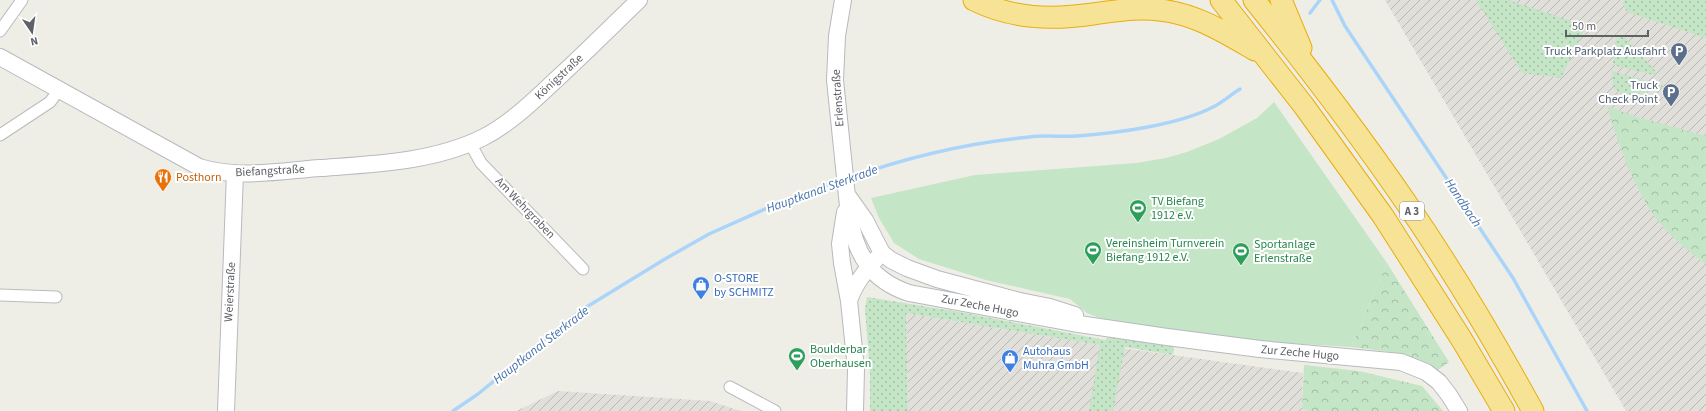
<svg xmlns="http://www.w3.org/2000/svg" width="1706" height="411" font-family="'Source Sans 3',sans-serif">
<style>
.industrial{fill:url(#industrial-furrows)}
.grass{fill:url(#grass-dots)}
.forest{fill:url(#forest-crowns)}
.park{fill:#c4e5c6}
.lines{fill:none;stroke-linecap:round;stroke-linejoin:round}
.stream{stroke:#abd4fa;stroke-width:3.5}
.street-casing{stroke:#b8bbbf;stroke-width:13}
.secondary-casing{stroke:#b7babf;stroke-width:18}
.highway-casing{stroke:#e9ad0d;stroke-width:23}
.street{stroke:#fff;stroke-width:11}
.secondary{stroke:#fff;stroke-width:16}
.highway{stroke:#f7e395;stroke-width:21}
.labels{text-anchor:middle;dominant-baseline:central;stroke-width:4;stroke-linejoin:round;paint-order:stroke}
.shield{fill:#fff;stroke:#8e9094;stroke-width:1}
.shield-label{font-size:11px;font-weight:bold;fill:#5e6166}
.service-label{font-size:12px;fill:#4e5e75;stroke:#fff;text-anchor:end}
.street-label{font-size:12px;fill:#5e6166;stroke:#fff}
.food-label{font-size:12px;fill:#c56008;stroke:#fff;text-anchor:start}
.leisure-label{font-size:12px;fill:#27864d;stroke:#fff;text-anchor:start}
.shop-label{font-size:12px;fill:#366cbe;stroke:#fff;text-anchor:start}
.water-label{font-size:13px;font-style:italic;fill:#4874ad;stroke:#fff}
</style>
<defs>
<pattern id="industrial-furrows" width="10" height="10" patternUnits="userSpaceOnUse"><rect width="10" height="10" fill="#e1dfda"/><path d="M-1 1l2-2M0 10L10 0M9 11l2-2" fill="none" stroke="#bab8b5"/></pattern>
<pattern id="grass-dots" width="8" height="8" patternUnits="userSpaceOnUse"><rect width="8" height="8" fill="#c4e5c6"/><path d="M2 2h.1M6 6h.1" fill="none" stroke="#a2bda5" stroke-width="1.8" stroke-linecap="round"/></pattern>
<pattern id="forest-crowns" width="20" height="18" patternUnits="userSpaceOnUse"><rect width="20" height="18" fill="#c4e5c6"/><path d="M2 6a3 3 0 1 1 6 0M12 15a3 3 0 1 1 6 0" fill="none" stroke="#a2bda5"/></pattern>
</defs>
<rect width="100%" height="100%" fill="#efeee6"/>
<path class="industrial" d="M 1385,0 L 1706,0 L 1706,411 L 1626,411 Z
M 906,313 L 1100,345 L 1303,373 L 1302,409 L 1312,411 L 908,411 Z
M 558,391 L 710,401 L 741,411 L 516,411 Z"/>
<path class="grass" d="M 1476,0 L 1508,0 L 1586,26 L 1561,78 L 1522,73 Z
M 1624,0 L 1706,0 L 1706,38 L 1627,12 L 1623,4 Z
M 1620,36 L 1624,36 L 1657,73 L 1653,75 L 1613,65 L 1615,41 Z
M 1612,71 L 1667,87 C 1653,90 1618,104 1613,84 C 1612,80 1613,75 1612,71 Z
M 867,297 L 960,312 L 1105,340 L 1111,335 L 1174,346 L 1173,355 L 1125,347 L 1113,411 L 1089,411 L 1100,345 L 906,313 L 908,411 L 870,411 L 870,374 L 865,309 Z"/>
<path class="forest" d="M 1607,106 L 1634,116 L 1706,136 L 1706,264 C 1685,249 1660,228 1647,205 C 1629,174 1617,140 1607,106 Z
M 1387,263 L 1449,362 L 1438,370 C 1411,352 1382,351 1351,347 Z
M 1304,365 L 1359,371 L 1422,386 L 1443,411 L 1312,411 L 1302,409 Z"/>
<path class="park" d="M 1274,102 L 1387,263 L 1351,347 L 1255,341 L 1125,323 L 1099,318 L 1087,313 L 1070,299 L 986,280 L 919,259 L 894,243 L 879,218 L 871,198 L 975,175 L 1136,163 L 1166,158 L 1187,152 L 1219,139 L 1257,118 Z"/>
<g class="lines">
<path class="stream" d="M 1332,0 L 1345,26 L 1513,278 L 1587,411
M 1310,13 L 1320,0
M 849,178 C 907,157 967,143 1029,137 C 1045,135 1061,137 1077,136 C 1117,133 1180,125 1215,106 C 1224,101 1232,94 1240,89
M 453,411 L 478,394 L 580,311 L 665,259 L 709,234 L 783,201 L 841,180"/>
<g class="street-casing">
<path id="street" d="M 0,31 L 22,0
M 0,135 L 50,102 L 59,90
M 470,143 L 481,163 L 583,269
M 0,295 L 56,297
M 730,387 L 775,411"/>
</g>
<g class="secondary-casing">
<path id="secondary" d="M 843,0 L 837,36 L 835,80 L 849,216 C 856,254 870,280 909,293 L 1072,323 L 1167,337 L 1260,349 L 1401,362 L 1426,372 L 1439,382 L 1449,395 L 1459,411
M 0,57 L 199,167 C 238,179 280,171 320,168 C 374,164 433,162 482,138 C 512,123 536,98 560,76 C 587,51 613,25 639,0
M 848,196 L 865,220 L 882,253 L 891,260 L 907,268 L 937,279 L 1020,301 L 1050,307 L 1075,315
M 845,212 L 840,244 L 842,263 L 849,301 L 856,369 L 855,411
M 849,301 C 854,285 864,272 876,259
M 226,411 L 235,173"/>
</g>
<g class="highway-casing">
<path id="highway" d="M 974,0 C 1013,19 1051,20 1093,14 C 1116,11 1138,7 1160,10 C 1196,14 1224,32 1255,50
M 1221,0 L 1304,106 L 1383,216 L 1462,340 L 1504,411
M 1254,0 C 1307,66 1359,134 1407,204 C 1453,271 1494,340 1533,411
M 1281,0 L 1301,48"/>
</g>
<use href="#street" class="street"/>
<use href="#secondary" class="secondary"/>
<use href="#highway" class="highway"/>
</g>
<defs>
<g id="parking-pin" transform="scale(0.9)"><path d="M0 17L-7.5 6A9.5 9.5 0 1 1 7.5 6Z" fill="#5c6f8a" stroke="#fff"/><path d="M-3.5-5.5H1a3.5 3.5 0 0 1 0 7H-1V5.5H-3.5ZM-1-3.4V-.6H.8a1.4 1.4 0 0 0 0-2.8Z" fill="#fff"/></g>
<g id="restaurant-pin" transform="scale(0.9)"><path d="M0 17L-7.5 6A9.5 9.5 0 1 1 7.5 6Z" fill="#e8710a" stroke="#fff"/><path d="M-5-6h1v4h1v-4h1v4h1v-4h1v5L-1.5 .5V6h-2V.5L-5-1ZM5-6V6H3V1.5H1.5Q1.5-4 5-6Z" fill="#fff"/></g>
<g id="stadium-pin" transform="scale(0.9)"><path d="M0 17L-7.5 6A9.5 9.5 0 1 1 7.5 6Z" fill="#2e9e5b" stroke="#fff"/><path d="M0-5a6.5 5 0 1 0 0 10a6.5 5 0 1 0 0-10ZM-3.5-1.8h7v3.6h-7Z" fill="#fff"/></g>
<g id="shop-pin" transform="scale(0.9)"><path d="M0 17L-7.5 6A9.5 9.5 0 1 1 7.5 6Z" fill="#3f7fe0" stroke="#fff"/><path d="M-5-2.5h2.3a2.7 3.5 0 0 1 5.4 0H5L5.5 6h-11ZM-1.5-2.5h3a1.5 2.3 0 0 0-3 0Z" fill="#fff"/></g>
</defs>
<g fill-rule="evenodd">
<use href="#parking-pin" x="1679" y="51"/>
<use href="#parking-pin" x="1671" y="92"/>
<use href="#restaurant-pin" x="163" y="177"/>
<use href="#stadium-pin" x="1138" y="208"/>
<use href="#stadium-pin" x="1093" y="250"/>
<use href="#stadium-pin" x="1241" y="251"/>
<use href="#shop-pin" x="701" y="285"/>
<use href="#stadium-pin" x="797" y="356"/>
<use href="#shop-pin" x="1010" y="358"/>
</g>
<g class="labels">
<rect class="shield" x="1400" y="202" width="24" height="18" rx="3"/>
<g class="shield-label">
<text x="1412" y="211">A 3</text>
</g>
<g class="service-label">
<text x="1666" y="51">Truck Parkplatz Ausfahrt</text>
<text x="1658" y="85">Truck<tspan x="1658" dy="14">Check Point</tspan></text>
</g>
<g class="street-label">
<text transform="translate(559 77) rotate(-43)">Königstraße</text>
<text transform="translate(838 98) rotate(-94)">Erlenstraße</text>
<text transform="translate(270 171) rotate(-3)">Biefangstraße</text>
<text transform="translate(525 208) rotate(46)">Am Wehrgraben</text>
<text transform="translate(230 292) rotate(-87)">Weierstraße</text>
<text transform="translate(980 306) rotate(11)">Zur Zeche Hugo</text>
<text transform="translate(1300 353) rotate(5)">Zur Zeche Hugo</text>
</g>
<g class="food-label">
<text x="176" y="177">Posthorn</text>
</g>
<g class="leisure-label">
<text x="1151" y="201">TV Biefang<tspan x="1151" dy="14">1912 e.V.</tspan></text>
<text x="1106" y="243">Vereinsheim Turnverein<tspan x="1106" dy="14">Biefang 1912 e.V.</tspan></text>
<text x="1254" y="244">Sportanlage<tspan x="1254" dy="14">Erlenstraße</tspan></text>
<text x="810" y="349">Boulderbar<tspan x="810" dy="14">Oberhausen</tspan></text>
</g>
<g class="shop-label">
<text x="714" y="278">O-STORE<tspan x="714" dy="14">by SCHMITZ</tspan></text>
<text x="1023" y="351">Autohaus<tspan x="1023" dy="14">Muhra GmbH</tspan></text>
</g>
<g class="water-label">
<text transform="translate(822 189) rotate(-20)">Hauptkanal Sterkrade</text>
<text transform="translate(1463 203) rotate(56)">Handbach</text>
<text transform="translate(541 345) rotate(-38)">Hauptkanal Sterkrade</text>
</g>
</g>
<g transform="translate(32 32) rotate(167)" stroke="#ffffff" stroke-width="3" paint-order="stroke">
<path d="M0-3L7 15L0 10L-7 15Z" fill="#5e6166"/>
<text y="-6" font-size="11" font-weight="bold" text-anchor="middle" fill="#5e6166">N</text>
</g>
<path d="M1566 30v6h82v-6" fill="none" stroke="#5e6166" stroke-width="2"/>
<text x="1572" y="30" font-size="12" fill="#5e6166" stroke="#ffffff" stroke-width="3" paint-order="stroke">50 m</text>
</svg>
